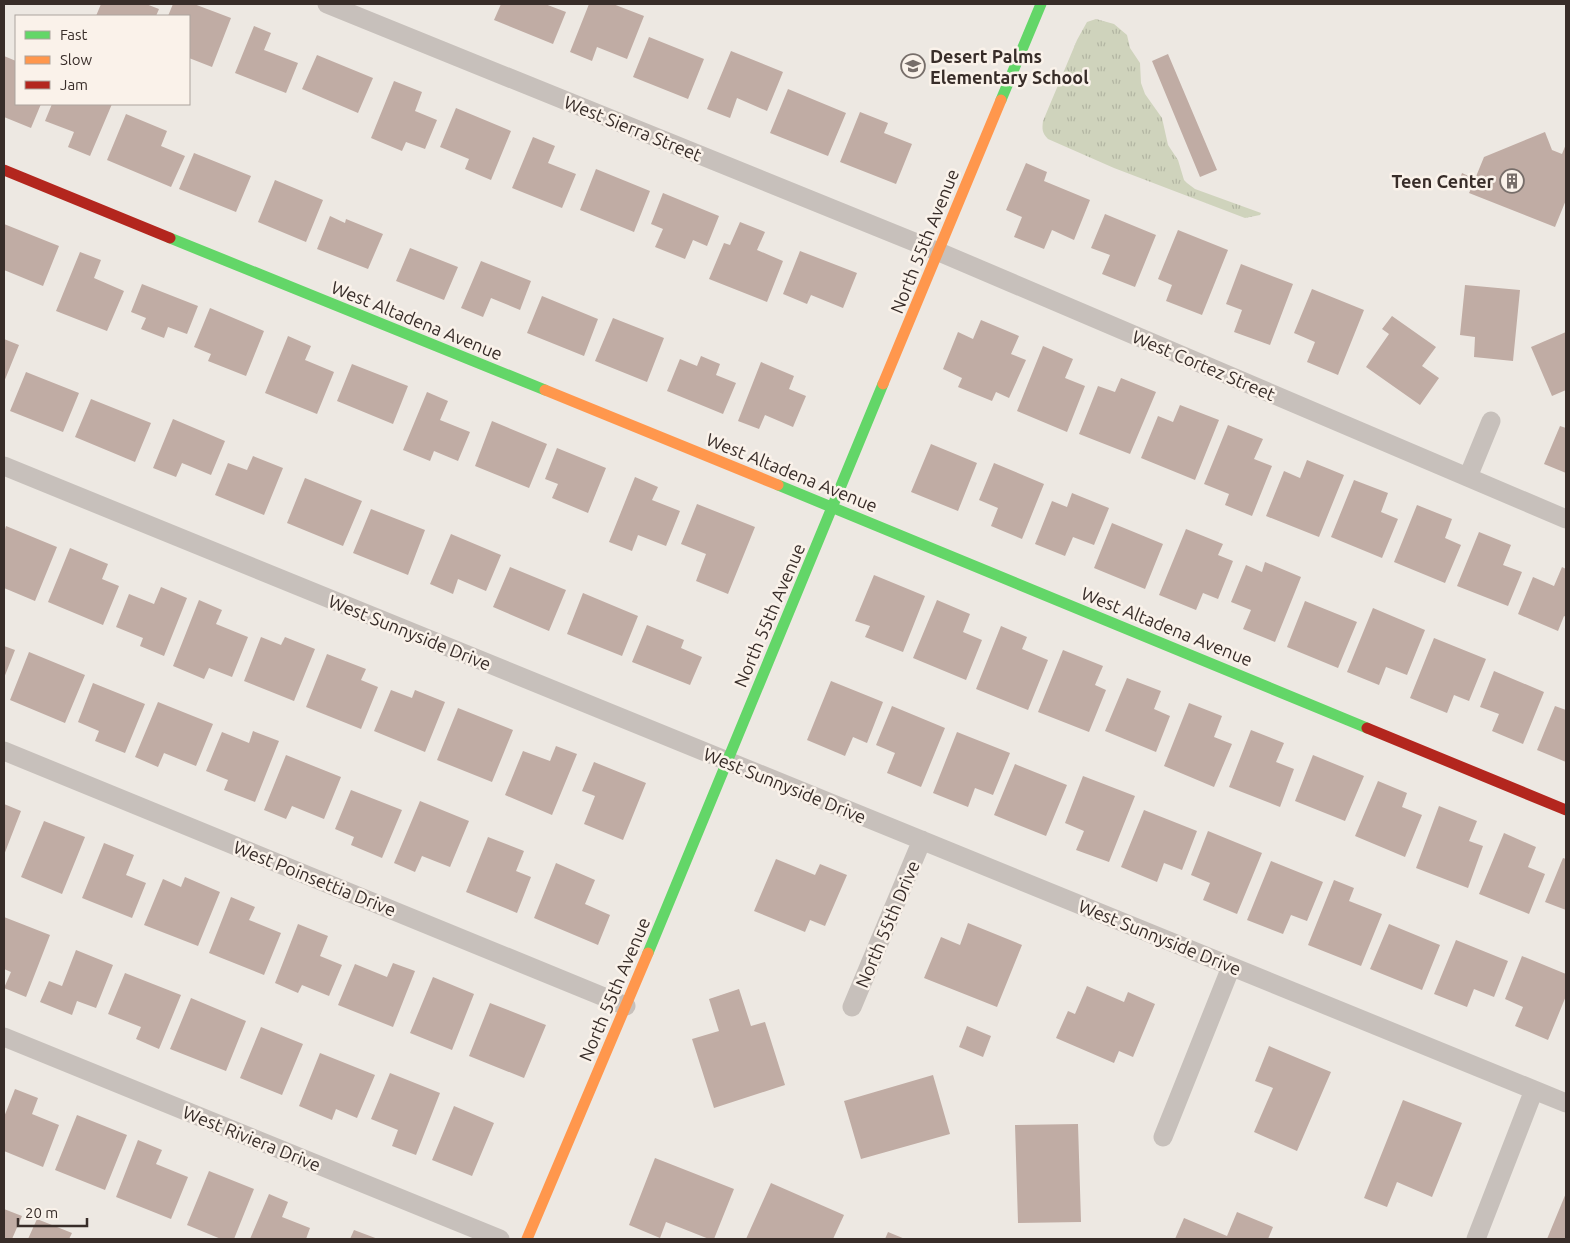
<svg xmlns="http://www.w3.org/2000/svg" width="1570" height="1243" font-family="Ubuntu,sans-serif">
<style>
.grass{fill:url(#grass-tufts)}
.building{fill:#c0aca4}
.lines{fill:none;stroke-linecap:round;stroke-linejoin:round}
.street{stroke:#c7c0bb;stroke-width:19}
.fast{stroke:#63d668;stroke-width:11}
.slow{stroke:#ff974d;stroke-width:11}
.jam{stroke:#b3261e;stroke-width:11}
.labels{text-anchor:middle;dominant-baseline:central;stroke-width:5;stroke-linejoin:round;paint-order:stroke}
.poi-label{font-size:18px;font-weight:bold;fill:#382d29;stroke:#faf2ea;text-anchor:start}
.street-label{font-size:18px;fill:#382d29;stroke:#faf2ea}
</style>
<defs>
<pattern id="grass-tufts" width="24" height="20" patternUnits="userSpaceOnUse" patternTransform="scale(1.25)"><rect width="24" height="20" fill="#cfd3bc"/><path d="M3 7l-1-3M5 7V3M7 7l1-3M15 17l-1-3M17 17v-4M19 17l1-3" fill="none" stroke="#b2b5a2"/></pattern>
</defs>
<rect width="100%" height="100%" fill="#ede8e2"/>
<path class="grass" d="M 1096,19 L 1114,24 L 1127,35 L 1130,48 L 1140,63 L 1141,83 L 1145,94 L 1162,118 L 1168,145 L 1178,160 L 1184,180 L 1187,183 L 1195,189 L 1261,213 L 1260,215 L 1245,218 L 1114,168 L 1048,139 C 1042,133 1042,129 1043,121 L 1077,40 L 1087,22 Z"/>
<path class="building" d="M 101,4 L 146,4 L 159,9 L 156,16 L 96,16 Z
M 173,4 L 194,4 L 231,18 L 212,67 L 189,58 L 189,16 L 168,16 Z
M 501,4 L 545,4 L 566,12 L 553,44 L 494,20 Z
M 589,4 L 613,4 L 644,16 L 627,59 L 597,47 L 592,61 L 570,52 Z
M 254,26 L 271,33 L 264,50 L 298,63 L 286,93 L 235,73 Z
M 649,37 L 704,59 L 688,99 L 633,77 Z
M 731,51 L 783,72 L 767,111 L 737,98 L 730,118 L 707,109 Z
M 1168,54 L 1217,170 L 1200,177 L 1152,61 Z
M 317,55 L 373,78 L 358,113 L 302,89 Z
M 4,56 L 16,61 L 16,104 L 41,104 L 31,128 L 4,117 Z
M 394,81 L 422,92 L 415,111 L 437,120 L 425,149 L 406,142 L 402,151 L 371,138 Z
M 788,89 L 846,113 L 828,156 L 770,133 Z
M 52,104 L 112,104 L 90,156 L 68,147 L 74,132 L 45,121 Z
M 456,108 L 511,131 L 491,180 L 465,169 L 469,159 L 440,147 Z
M 860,112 L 888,123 L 884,133 L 912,144 L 896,184 L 840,162 Z
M 126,114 L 167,131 L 161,146 L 185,156 L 171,187 L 107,160 Z
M 1545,132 L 1552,150 L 1562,154 L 1566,144 L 1566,200 L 1555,227 L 1469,193 L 1471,189 L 1458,184 L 1462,173 L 1475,179 L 1484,157 Z
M 533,137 L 555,146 L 548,163 L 576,174 L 562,208 L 512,188 Z
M 194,153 L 251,176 L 236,212 L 179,189 Z
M 1026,163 L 1047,172 L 1044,181 L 1090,200 L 1074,240 L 1052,230 L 1044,249 L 1014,237 L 1022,217 L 1006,210 Z
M 596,169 L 650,191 L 634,232 L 580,210 Z
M 275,180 L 323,200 L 306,242 L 258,222 Z
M 663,193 L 719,216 L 707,246 L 693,240 L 685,259 L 655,247 L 663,229 L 651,224 Z
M 1105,214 L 1156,235 L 1135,287 L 1102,274 L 1110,255 L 1091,248 Z
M 330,216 L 345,223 L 346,219 L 383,234 L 368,269 L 317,249 Z
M 740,222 L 765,232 L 757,250 L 783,261 L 767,302 L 709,279 L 724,243 L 730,245 Z
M 4,224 L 59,246 L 43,286 L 4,270 Z
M 1178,230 L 1228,250 L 1202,315 L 1166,301 L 1172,285 L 1158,279 Z
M 410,248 L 458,267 L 444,300 L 396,281 Z
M 800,251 L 857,273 L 843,308 L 811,295 L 807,304 L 783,294 Z
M 80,252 L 101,260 L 94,278 L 124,291 L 107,331 L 56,311 Z
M 481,261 L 531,281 L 520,310 L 491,298 L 483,317 L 461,308 Z
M 1241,264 L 1293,284 L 1270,345 L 1234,332 L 1242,310 L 1226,304 Z
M 142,284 L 198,306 L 187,334 L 168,327 L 164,338 L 141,329 L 146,318 L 131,312 Z
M 1465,285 L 1520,290 L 1513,361 L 1474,357 L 1475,337 L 1460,335 Z
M 1312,289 L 1364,310 L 1338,375 L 1307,362 L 1315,342 L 1294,333 Z
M 542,296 L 598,319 L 584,356 L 527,333 Z
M 210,308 L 264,331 L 246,376 L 208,361 L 211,354 L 194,347 Z
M 1392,316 L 1436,347 L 1422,366 L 1439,378 L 1420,405 L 1366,367 L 1389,334 L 1382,329 Z
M 613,318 L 664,338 L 647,382 L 595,361 Z
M 981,320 L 1019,336 L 1011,354 L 1026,360 L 1009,398 L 996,392 L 992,401 L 958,387 L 962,378 L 943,369 L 958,332 L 973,339 Z
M 1566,332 L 1566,390 L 1552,396 L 1531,347 Z
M 288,336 L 311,346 L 305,360 L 334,372 L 317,414 L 265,393 Z
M 4,339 L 19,345 L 4,382 Z
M 1043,346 L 1073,359 L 1065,378 L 1085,386 L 1067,432 L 1017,411 Z
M 701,356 L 720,364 L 716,375 L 736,383 L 723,414 L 667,391 L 680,359 L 697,366 Z
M 761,362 L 794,376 L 789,389 L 806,396 L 793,427 L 765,415 L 759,429 L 738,421 Z
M 352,364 L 408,386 L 393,424 L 337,401 Z
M 26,372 L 79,393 L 63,432 L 10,411 Z
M 1121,378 L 1156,392 L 1130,454 L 1079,434 L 1098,386 L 1115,392 Z
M 427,392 L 448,401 L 440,420 L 470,432 L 458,461 L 434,451 L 430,461 L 403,450 Z
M 91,399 L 151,423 L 135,462 L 75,437 Z
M 1180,405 L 1219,420 L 1195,480 L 1141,458 L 1158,416 L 1173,422 Z
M 173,419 L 225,441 L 211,475 L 182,463 L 176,477 L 153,468 Z
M 492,421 L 547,444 L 529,488 L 475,466 Z
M 1228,425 L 1263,439 L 1254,459 L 1272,466 L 1252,516 L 1225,505 L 1229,494 L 1204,484 Z
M 1560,426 L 1566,428 L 1566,473 L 1544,464 Z
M 931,444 L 977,463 L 958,511 L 911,492 Z
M 557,448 L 606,468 L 588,513 L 552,498 L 558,484 L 545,479 Z
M 253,456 L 283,468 L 264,515 L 215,495 L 228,463 L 247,470 Z
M 1307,460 L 1344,475 L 1319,537 L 1266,516 L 1284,471 L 1300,478 Z
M 994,463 L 1044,484 L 1022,539 L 991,526 L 998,508 L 979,500 Z
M 635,477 L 658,487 L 652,500 L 680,511 L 666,546 L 638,535 L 632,551 L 609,542 Z
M 305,478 L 362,501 L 343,546 L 287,523 Z
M 1354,480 L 1388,493 L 1381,512 L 1398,519 L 1382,558 L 1331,537 Z
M 1072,493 L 1109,508 L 1094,545 L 1073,537 L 1065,556 L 1035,544 L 1052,501 L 1067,507 Z
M 697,504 L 755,527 L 728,594 L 696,581 L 706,554 L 681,544 Z
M 1417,505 L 1452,519 L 1445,538 L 1461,545 L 1445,583 L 1394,562 Z
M 371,509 L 425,530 L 408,575 L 353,553 Z
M 1112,523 L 1163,544 L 1145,589 L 1094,568 Z
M 6,526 L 57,547 L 35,601 L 4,588 L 4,533 Z
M 1186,529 L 1223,544 L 1218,555 L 1233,561 L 1218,599 L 1203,593 L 1196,610 L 1159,595 Z
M 1479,532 L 1511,545 L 1503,565 L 1522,572 L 1508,606 L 1457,586 Z
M 451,534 L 501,555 L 486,591 L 458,579 L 453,594 L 430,584 Z
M 70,548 L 108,564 L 102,579 L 119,586 L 103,625 L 48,602 Z
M 1265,562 L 1301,577 L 1275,642 L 1243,629 L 1251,610 L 1231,602 L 1246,565 L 1262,572 Z
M 510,567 L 566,590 L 549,631 L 493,607 Z
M 1562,567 L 1566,569 L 1566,617 L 1564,616 L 1558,631 L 1518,614 L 1533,577 L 1554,586 Z
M 874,575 L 925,596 L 903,652 L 865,637 L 870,626 L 855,621 Z
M 161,587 L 187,598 L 164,656 L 140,646 L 143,638 L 116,627 L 129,594 L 154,604 Z
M 583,593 L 638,616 L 622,656 L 567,634 Z
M 199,600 L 222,610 L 216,624 L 248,637 L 232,677 L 209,668 L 204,679 L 173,666 Z
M 937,600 L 970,614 L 963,632 L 982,640 L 966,680 L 913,658 Z
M 1305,601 L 1357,622 L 1338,668 L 1287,647 Z
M 1373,608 L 1425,630 L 1407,675 L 1386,667 L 1379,685 L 1347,672 Z
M 647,625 L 684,640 L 681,648 L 702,657 L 690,685 L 632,662 Z
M 1001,626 L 1027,637 L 1022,649 L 1048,660 L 1028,710 L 976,689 Z
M 261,637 L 281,645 L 285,637 L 315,649 L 294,701 L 244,681 Z
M 1434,638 L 1486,659 L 1469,701 L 1454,695 L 1447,713 L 1410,698 Z
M 4,646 L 15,650 L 4,678 Z
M 1063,650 L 1103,666 L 1095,685 L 1106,690 L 1089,732 L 1038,712 Z
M 29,652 L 85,675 L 65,723 L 10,700 Z
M 327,654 L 366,669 L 361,680 L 378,687 L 361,729 L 306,707 Z
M 1494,671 L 1544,692 L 1523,744 L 1492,731 L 1499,714 L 1480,707 Z
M 1127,678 L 1161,691 L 1154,709 L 1170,716 L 1156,752 L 1105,731 Z
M 831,681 L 883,702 L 867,743 L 853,737 L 845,756 L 807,740 Z
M 93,683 L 145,704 L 125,753 L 95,741 L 99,731 L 78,722 Z
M 391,690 L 412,698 L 415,690 L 445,702 L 425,752 L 374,731 Z
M 158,702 L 213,724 L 196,766 L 164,753 L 158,767 L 135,757 Z
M 1189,703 L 1222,716 L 1214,737 L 1232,744 L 1214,787 L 1164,766 Z
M 892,706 L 945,728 L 921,787 L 887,773 L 895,753 L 876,745 Z
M 1555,706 L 1566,710 L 1566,762 L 1537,750 Z
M 458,708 L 513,730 L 492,782 L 437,760 Z
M 1251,730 L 1284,743 L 1276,762 L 1294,769 L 1280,807 L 1229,787 Z
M 253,731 L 279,741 L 255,802 L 224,790 L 228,780 L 206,771 L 222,732 L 249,743 Z
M 957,732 L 1010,753 L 993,795 L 975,788 L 968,807 L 933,793 Z
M 556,746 L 577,754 L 552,815 L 505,795 L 523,751 L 550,761 Z
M 286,755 L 341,777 L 324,819 L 292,806 L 286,819 L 264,810 Z
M 1313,755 L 1364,776 L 1345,821 L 1295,801 Z
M 594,762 L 646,783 L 623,840 L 584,824 L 595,796 L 582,791 Z
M 1015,764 L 1067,785 L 1046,836 L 994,815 Z
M 1083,776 L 1135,796 L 1109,862 L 1076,850 L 1084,831 L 1065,823 Z
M 1378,781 L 1407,793 L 1402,807 L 1422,815 L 1405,857 L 1355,836 Z
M 351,790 L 402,810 L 382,858 L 351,845 L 354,837 L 335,829 Z
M 420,801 L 469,821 L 450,867 L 422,856 L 415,872 L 394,863 Z
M 4,804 L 21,811 L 4,855 Z
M 1439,806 L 1477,821 L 1469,841 L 1483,846 L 1468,888 L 1416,868 Z
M 1144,810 L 1197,831 L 1182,870 L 1164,863 L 1157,882 L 1121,867 Z
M 44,821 L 85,837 L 62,894 L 21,877 Z
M 1208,831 L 1262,853 L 1237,914 L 1203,900 L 1210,883 L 1191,875 Z
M 1504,833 L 1536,847 L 1528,867 L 1545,874 L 1529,914 L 1479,894 Z
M 488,837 L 524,851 L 516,871 L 531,877 L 517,913 L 466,892 Z
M 104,843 L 134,855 L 126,875 L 146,883 L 132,918 L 82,898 Z
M 1563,858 L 1566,859 L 1566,910 L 1545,902 Z
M 776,859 L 815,875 L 820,864 L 847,875 L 825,926 L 810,920 L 805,932 L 754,911 Z
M 1271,861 L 1323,882 L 1307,921 L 1291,915 L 1283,934 L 1247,920 Z
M 556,863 L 595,880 L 585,904 L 610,915 L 598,945 L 534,918 Z
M 185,877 L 220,892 L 198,946 L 144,925 L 163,879 L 181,887 Z
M 1334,880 L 1354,888 L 1349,901 L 1382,914 L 1361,966 L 1308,945 Z
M 231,897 L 255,907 L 249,920 L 281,933 L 264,975 L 209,953 Z
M 4,917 L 50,935 L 26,997 L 4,988 L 11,972 L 4,969 Z
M 968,923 L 1022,945 L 997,1007 L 924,978 L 941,937 L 960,945 Z
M 298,924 L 328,936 L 320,956 L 342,965 L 329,996 L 302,985 L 298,993 L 275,983 Z
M 1389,924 L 1440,945 L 1422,990 L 1370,969 Z
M 1456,940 L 1508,961 L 1494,997 L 1474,989 L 1467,1007 L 1434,994 Z
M 76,950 L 113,965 L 96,1008 L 77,1001 L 72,1015 L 40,1002 L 49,981 L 62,986 Z
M 1522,956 L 1566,974 L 1566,996 L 1548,1040 L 1515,1026 L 1523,1007 L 1505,999 Z
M 393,963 L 415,971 L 393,1027 L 338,1005 L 355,964 L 387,977 Z
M 125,973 L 181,995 L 159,1049 L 136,1039 L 141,1027 L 108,1014 Z
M 433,977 L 474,994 L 452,1050 L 410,1033 Z
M 1087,986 L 1124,1002 L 1128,992 L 1155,1004 L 1133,1057 L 1119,1051 L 1114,1063 L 1056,1038 L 1068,1011 L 1075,1014 Z
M 739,989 L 751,1026 L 765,1022 L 785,1085 L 714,1108 L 692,1039 L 719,1031 L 709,999 Z
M 191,998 L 246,1021 L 226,1071 L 170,1049 Z
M 490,1003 L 546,1025 L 524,1078 L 469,1056 Z
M 967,1026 L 991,1036 L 983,1057 L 959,1047 Z
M 261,1027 L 303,1044 L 282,1095 L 240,1078 Z
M 1269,1046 L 1331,1072 L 1297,1151 L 1254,1132 L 1273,1088 L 1255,1081 Z
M 320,1053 L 375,1075 L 357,1118 L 336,1109 L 332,1120 L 299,1106 Z
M 390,1073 L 440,1093 L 416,1155 L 392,1146 L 398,1130 L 371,1119 Z
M 933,1075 L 950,1134 L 861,1159 L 844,1101 Z
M 15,1089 L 38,1098 L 32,1114 L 59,1125 L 43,1167 L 4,1151 L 4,1117 Z
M 1403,1100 L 1462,1123 L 1432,1197 L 1397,1182 L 1387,1207 L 1364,1198 Z
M 454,1106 L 494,1123 L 472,1176 L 432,1160 Z
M 77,1115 L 127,1135 L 105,1190 L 55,1170 Z
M 1078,1124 L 1081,1222 L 1018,1223 L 1015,1125 Z
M 138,1140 L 162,1150 L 156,1164 L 188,1177 L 171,1219 L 116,1197 Z
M 655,1158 L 734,1189 L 714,1239 L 709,1239 L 666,1222 L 660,1238 L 629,1225 Z
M 209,1171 L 254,1189 L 234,1239 L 221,1239 L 187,1225 Z
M 771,1183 L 844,1215 L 833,1239 L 746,1239 Z
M 1566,1193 L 1566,1239 L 1547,1239 Z
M 269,1194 L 288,1202 L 282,1217 L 310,1228 L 306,1239 L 250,1239 Z
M 4,1209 L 22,1216 L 12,1239 L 4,1239 Z
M 1237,1212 L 1273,1227 L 1268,1239 L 1175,1239 L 1184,1218 L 1227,1236 Z
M 37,1219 L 72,1233 L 69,1239 L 28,1239 Z
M 354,1230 L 378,1239 L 350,1239 Z
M 888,1232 L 905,1239 L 885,1239 Z"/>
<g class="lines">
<path class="street" d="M 327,4 L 939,252 L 1566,519
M 4,466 L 1566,1103
M 1468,477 L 1491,421
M 4,751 L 626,1006
M 852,1007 L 922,840
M 4,1037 L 500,1239
M 1163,1137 L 1231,967
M 1476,1239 L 1534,1090"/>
<path class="fast" d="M 1001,100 L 1041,4
M 170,238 L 545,390
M 778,485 L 1367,728
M 648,953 L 883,384"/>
<path class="slow" d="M 883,384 L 1001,100
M 545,390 L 778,485
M 527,1239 L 648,953"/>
<path class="jam" d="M 4,170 L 170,238
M 1367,728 L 1566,810"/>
</g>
<defs>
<g id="school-ring" transform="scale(1.25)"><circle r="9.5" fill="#faf2ea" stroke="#776e6a" stroke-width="1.5"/><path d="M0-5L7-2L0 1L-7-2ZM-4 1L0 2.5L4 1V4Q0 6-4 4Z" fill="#776e6a"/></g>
<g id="building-ring" transform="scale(1.25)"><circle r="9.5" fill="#faf2ea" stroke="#776e6a" stroke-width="1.5"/><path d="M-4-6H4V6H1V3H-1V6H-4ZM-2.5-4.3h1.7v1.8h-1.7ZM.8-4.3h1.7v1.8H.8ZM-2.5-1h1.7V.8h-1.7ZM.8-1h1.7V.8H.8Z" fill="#776e6a"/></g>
</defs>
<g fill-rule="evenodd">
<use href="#school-ring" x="913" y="66"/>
<use href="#building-ring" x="1512" y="181"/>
</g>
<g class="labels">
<g class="poi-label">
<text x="930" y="56">Desert Palms<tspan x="930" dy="21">Elementary School</tspan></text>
<text x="1494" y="181" text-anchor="end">Teen Center</text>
</g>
<g class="street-label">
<text transform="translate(633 128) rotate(22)">West Sierra Street</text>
<text transform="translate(924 241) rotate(-68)">North 55th Avenue</text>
<text transform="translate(417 320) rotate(22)">West Altadena Avenue</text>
<text transform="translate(1204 365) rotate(23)">West Cortez Street</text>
<text transform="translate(792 472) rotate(22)">West Altadena Avenue</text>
<text transform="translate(769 615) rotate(-67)">North 55th Avenue</text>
<text transform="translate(1167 626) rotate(22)">West Altadena Avenue</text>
<text transform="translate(410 632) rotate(22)">West Sunnyside Drive</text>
<text transform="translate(785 785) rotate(22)">West Sunnyside Drive</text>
<text transform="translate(315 878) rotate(22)">West Poinsettia Drive</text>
<text transform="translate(887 924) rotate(-67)">North 55th Drive</text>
<text transform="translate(1160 937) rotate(22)">West Sunnyside Drive</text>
<text transform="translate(614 989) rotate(-67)">North 55th Avenue</text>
<text transform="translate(252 1138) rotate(22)">West Riviera Drive</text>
</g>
</g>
<rect width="1570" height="1243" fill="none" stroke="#382d29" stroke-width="10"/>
<rect x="15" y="15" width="175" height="90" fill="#faf2ea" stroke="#aca39d"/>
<rect x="25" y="31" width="25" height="8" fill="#63d668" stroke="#aca39d"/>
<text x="60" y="40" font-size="15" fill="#382d29">Fast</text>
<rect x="25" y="56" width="25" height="8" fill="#ff974d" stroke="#aca39d"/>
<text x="60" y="65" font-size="15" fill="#382d29">Slow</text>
<rect x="25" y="81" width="25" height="8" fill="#b3261e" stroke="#aca39d"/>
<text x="60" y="90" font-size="15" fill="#382d29">Jam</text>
<path d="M18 1218v8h69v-8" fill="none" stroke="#382d29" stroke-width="2.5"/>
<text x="25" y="1218" font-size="15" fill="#382d29" stroke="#faf2ea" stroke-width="4" paint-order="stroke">20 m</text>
</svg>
